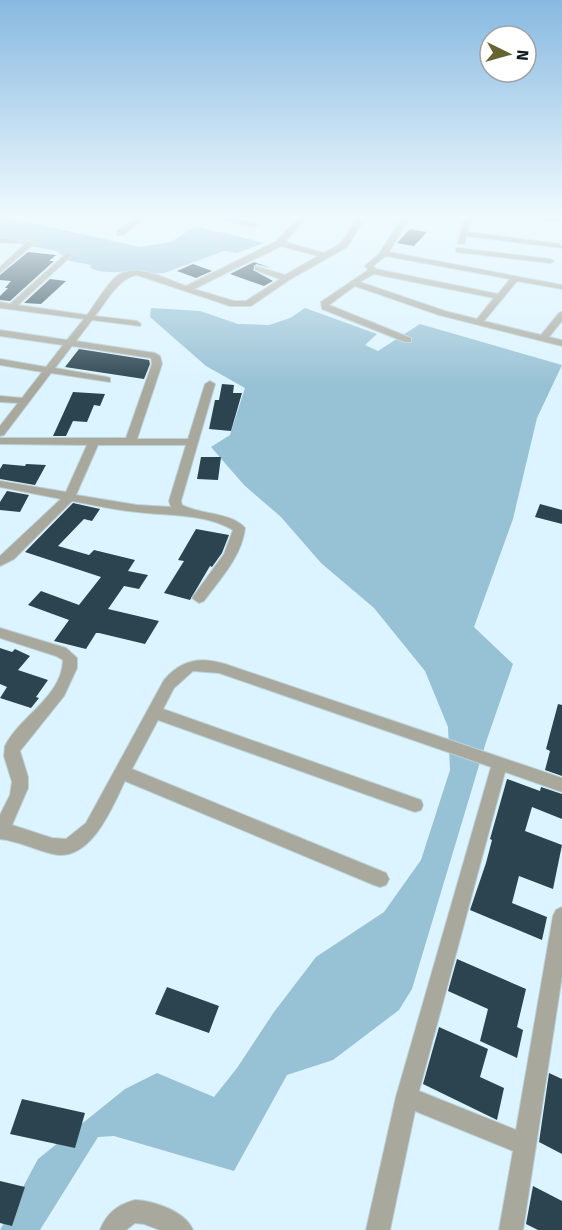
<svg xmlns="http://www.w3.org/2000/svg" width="562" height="1230" font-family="'Fira Sans',sans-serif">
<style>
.water{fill:#97c1d4}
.building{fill:#2b444f}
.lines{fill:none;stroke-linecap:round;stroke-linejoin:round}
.street-casing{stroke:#bbd1db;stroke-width:2}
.street{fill:#a8a89c;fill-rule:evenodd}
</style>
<rect width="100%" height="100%" fill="#dcf4ff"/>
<path class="water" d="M 0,216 L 140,247 L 171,242 L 196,226 L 264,243 L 237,253 L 224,251 L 164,273 C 156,274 152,273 144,272 C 123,268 113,277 90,268 L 91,265 L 70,261 L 56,251 L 20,244 L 0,243 Z
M 151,308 L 200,311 L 238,324 L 269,325 L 290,318 L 305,308 L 377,334 L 365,345 L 378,351 L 420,324 L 562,365 L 537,418 L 513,519 L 474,627 L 513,664 L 486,742 L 412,989 L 399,1010 L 333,1060 L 287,1075 L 234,1171 L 114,1136 L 98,1137 L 40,1230 L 0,1230 L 38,1159 L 125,1089 L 157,1073 L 214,1097 L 237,1068 L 274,1012 L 316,957 L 384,912 L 421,860 L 450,770 L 448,727 L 425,671 L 374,608 L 321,563 L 281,517 L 244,485 L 211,447 L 230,435 L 245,388 L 206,366 L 150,317 Z"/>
<path class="building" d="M 410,229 L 427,232 L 414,246 L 397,243 Z
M 28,252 L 56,255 L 49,261 L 54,261 L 10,301 L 0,300 L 0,296 L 8,288 L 5,288 L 11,281 L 0,280 L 0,275 Z
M 254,262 L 271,268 L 256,264 L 253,270 L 273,281 L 264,286 L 230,274 Z
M 193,264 L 212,271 L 196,278 L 177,271 Z
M 50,279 L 66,281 L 41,304 L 24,303 Z
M 79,349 L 149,360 L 150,364 L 144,379 L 65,367 Z
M 222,384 L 234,385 L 233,393 L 242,393 L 231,431 L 209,429 L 215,400 L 219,400 Z
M 73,392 L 105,394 L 100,406 L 94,405 L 87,422 L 73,421 L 66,436 L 53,436 Z
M 201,457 L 221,457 L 218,480 L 197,479 Z
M 3,464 L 25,466 L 26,464 L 46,465 L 35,485 L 0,479 L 0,469 Z
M 7,491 L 29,495 L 20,512 L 0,510 L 0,502 Z
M 73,503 L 100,509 L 92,521 L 84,519 L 58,546 L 89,555 L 94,550 L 135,560 L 128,571 L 148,575 L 139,589 L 124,586 L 108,609 L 159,621 L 145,644 L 99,633 L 96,633 L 86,649 L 54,641 L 69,620 L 28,605 L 41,591 L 79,605 L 101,577 L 25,552 Z
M 540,504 L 562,510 L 562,524 L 535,517 Z
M 196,529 L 229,535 L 222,553 L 212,567 L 210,566 L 190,600 L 164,593 L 184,561 L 178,560 Z
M 0,648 L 12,652 L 15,649 L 30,656 L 18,670 L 48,680 L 36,697 L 39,698 L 31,708 L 0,698 L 7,687 L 0,684 Z
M 558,704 L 562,705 L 562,776 L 545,770 L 550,751 L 546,749 Z
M 507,779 L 540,791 L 541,787 L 562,794 L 562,819 L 532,807 L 525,831 L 562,845 L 553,889 L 519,876 L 512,903 L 547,917 L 542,940 L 470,910 L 486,863 L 492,840 L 490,839 Z
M 457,959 L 526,989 L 517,1027 L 523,1030 L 517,1058 L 480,1041 L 488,1009 L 448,991 Z
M 167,987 L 219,1006 L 209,1033 L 155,1014 Z
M 439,1027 L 488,1049 L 480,1077 L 504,1088 L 497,1120 L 423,1084 Z
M 549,1073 L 562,1079 L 562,1154 L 539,1142 Z
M 22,1099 L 85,1113 L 75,1148 L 10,1134 Z
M 0,1181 L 25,1187 L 12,1226 L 0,1223 Z
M 533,1186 L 562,1201 L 562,1230 L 538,1230 L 526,1224 Z"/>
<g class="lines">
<g class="street-casing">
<path id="street" d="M 142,215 L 150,215 L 123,235 L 117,235 L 117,231 Z
M 204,215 L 218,215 L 258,225 L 254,227 Z
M 301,215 L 308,215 L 285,242 L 324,253 L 341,243 L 360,215 L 367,215 L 347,247 L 289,280 L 251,306 L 230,306 L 137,275 C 118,278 107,301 95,316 L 137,321 L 141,324 L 140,326 L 92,320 L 76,341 L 155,353 L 160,356 L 162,364 L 137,439 L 188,439 L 205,384 L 210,381 L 215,384 L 181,501 L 182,505 C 201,515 231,512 245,528 C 242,556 220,579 204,601 L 199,603 L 192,598 L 224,554 L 233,530 C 204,513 168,516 137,512 C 115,510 93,505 72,501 L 14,559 L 0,566 L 0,556 L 61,499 L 0,487 L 0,481 L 66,492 L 87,445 L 0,444 L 0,438 L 126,438 L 152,364 L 151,358 L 72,346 L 55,368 L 107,377 L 110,378 L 110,382 L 51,373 L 4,435 L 0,436 L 0,426 L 18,403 L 0,402 L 0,396 L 22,398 L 42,372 L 0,365 L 0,359 L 46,367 L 63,345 L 0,336 L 0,330 L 67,340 L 84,319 L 0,308 L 0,302 L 10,304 L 68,252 L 72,254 L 71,256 L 18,305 L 87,315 C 96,303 106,285 117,276 C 136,262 168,280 186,286 L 277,241 ZM 281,246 L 318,256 L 285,275 L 255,266 L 255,270 L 280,279 L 246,301 L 234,301 L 194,289 ZM 98,445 L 186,445 L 169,501 L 171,507 L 137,505 L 76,495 Z
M 404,215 L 411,215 L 389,252 L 562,285 L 562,289 L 517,281 L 484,321 L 541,335 L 559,313 L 562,312 L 562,321 L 549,337 L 562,340 L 562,346 L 439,315 L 355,286 L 329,305 L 411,338 L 411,342 L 405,342 L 322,309 L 321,302 L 368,270 L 365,266 L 379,254 ZM 386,256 L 510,279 L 498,294 L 376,269 L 373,266 ZM 374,274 L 494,298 L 477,319 L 445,311 L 360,282 Z
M 465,215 L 472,215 L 468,232 L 560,244 L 562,248 L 466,236 L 464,244 L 458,244 Z
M 519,215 L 562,218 L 562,222 L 522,217 Z
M 0,238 L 21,241 L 17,243 L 0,242 Z
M 28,241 L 35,243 L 0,273 L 0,267 Z
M 459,248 L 550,259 L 554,261 L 550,263 L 456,252 L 456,248 Z
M 0,628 L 66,648 L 77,658 L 77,668 L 64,696 L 20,751 L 28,777 L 28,788 L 12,825 L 52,838 L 66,839 L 86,823 L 164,680 C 181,660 200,656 225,664 L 562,778 L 562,792 L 505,772 L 419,1091 L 516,1130 L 553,916 L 556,910 L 562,907 L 562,976 L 523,1230 L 499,1230 L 513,1151 L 415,1111 L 390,1230 L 366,1230 L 396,1097 L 491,767 L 219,673 L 193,671 L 174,688 L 163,709 L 421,800 L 423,805 L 421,810 L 415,812 L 158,720 L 132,769 L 386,873 L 389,879 L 386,885 L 380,887 L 374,885 L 125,781 C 112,807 91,863 53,854 C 35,850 19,841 0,839 L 0,815 L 10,795 L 12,782 L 4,756 L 5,746 C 20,716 62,697 63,660 L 56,656 L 0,638 Z
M 135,1200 C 154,1201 185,1211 193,1230 L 160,1230 L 144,1224 L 135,1223 L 126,1230 L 100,1230 C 107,1213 117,1205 135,1200 Z"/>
</g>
<use href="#street" class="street"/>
</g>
<linearGradient id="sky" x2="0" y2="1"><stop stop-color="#87b9e0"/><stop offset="0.56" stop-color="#effaff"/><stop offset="1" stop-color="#effaff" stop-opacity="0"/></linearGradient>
<rect width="562" height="387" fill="url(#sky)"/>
<g transform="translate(508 54) rotate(95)"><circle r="28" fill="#ffffff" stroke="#9fa3a5" stroke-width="1.5"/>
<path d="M0-4.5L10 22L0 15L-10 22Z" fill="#666431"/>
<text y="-9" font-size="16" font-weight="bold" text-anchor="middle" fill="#0f1a1e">N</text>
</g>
</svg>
